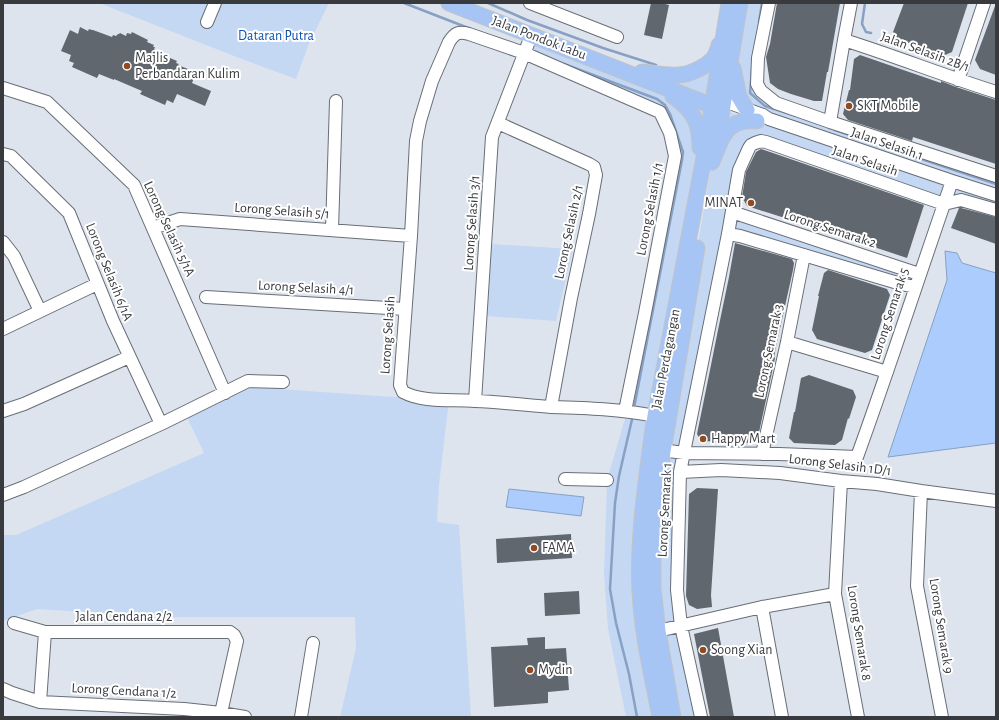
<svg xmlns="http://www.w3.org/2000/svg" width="999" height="720" font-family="'Alegreya Sans',sans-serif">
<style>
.green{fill:#c4d8f4}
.water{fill:#abccfd;stroke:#88a0c4}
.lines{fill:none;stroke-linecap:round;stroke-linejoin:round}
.stream{stroke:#88a0c4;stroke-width:2.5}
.building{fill:#61676e}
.minor-casing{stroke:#696e76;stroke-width:14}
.major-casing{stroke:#c3c4c5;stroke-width:17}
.minor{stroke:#fff;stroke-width:12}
.major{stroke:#a6c5f5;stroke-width:15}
.poi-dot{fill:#914b23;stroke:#fff;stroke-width:1.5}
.labels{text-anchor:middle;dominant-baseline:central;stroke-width:4;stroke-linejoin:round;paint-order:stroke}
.park-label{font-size:14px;fill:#0e52ad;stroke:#fff}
.street-label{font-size:14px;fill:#383a3e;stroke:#fff}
.poi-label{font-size:14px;fill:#383a3e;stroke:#fff;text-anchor:start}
</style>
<rect width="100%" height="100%" fill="#dee4ed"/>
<path class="green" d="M 99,3 L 329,3 L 308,46 L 296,79 L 234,56 Z
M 740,3 L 769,3 L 761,91 L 996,176 L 996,210 L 944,204 L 766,142 L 751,145 L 732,212 L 919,274 L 915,287 L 729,234 L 680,472 L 677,590 L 701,717 L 673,717 L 658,631 L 663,451 L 711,166 L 723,110 L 757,121 L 724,101 Z
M 531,36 L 712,107 L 655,416 L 660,717 L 626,717 L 608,629 L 604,575 L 607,480 L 627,412 L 675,157 L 660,112 L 524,53 Z
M 713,58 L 713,98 L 642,72 L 667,75 Z
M 490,244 L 573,249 L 556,321 L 485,316 Z
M 252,387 L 379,396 L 449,400 L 439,485 L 437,522 L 459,525 L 471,717 L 340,717 L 356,648 L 355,617 L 163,617 L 37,609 L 3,621 L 3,535 L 16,535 L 204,453 L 187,417 Z"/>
<path class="water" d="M 945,251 L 957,253 L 962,263 L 996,273 L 996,443 L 888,457 L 947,280 Z
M 509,489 L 584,497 L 581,516 L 506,507 Z"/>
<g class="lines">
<path class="stream" d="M 404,3 L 471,29
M 488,3 L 527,20 L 603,48 L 656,65
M 865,3 L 862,24 L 866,32 L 871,33
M 759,22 L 762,3
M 564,64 L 657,99 L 665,105 L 670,114 L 683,152 L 682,160 L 634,408
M 752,69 L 750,93 L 765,106 L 796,116
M 835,130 L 996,184
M 633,415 L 619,476 L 615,503 L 610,589 L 616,623 L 629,674 L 637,717"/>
</g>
<path class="building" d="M 651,3 L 661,3 L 669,5 L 662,39 L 644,35 Z
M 777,3 L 840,3 L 828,72 L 827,72 L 822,101 L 814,101 L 791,94 L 778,89 L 770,83 L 766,57 L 770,44 Z
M 904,3 L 968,3 L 952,52 L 945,55 L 897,39 L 893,32 Z
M 995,6 L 996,6 L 996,75 L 980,69 L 975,60 Z
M 80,27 L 88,31 L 89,29 L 92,30 L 93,30 L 112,37 L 113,35 L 116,36 L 118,34 L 119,34 L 120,33 L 126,36 L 127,33 L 131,34 L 132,32 L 148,40 L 147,42 L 154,45 L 153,47 L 155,47 L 154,50 L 157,52 L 156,54 L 170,60 L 170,58 L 177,61 L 176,63 L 179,64 L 178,65 L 188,69 L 185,75 L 194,78 L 192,83 L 211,91 L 205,106 L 177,94 L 173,103 L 167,100 L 165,105 L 140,94 L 142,91 L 114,79 L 114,80 L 99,74 L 97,78 L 72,67 L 74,63 L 69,61 L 71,55 L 61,51 L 70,30 L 78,34 Z
M 860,55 L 941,83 L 941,81 L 956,87 L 996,100 L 996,164 L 913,137 L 912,141 L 848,120 L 843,114 L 849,90 L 850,90 L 854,59 Z
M 761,149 L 924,205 L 907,258 L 826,231 L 747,206 L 742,197 L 746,172 L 756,152 Z
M 959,208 L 961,208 L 996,217 L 996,244 L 951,228 Z
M 735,243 L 792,259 L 794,263 L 793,270 L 777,342 L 774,357 L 775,358 L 758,437 L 751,443 L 701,441 L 697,434 L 709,375 L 718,330 L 729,277 Z
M 828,270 L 887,289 L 890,295 L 872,350 L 865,353 L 817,339 L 812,330 L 819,296 L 818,296 L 824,273 Z
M 809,375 L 853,390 L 856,397 L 849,419 L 848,418 L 842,440 L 835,445 L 794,443 L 789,438 L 794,412 L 795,412 L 801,378 Z
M 697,488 L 718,489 L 711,595 L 712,607 L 697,609 L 689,605 L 686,596 L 689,494 Z
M 571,534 L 572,558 L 497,563 L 496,539 Z
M 579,591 L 580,614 L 545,616 L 544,593 Z
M 718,628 L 734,717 L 710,717 L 694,634 Z
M 545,637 L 545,649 L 566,648 L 569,690 L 548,692 L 548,703 L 494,707 L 491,647 L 528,645 L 527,638 Z"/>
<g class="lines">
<g class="minor-casing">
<path id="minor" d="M 530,3 L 617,37
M 769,3 L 758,58 L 757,84 L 761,91 L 776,103 L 830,122 L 996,176
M 207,22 L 215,3
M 844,40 C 895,56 945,76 996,92
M 958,80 L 984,3
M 3,88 L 47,102 L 134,185 L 225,393
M 724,101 L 763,115 L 769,119 L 952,181 L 996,195
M 830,122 L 844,40 L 851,3
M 498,123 L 589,164 L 594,167 L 596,175 L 589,214 L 571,298 L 551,407
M 3,154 L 11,156 L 69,213 L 113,321 L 161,424
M 732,212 L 919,274
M 153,228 L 180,219 L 411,236
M 332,230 L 336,101
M 728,234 L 740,236 L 901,284 L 915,287
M 3,242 L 14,256 L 40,311
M 206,297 L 405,309
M 3,329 L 97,284
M 787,342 L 887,372
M 475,401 L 492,137 L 531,36
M 3,411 L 24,404 L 129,357
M 625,411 L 645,313 L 675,156 L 670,133 L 660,112 L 524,53 L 469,34 C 458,31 455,33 449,42 L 432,81 L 420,121 L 416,141 L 411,236 L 400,385 L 403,392 C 424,403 451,399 475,401 C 500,402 526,405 551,407 C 586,408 621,409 655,416
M 654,449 L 684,453 L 779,454 L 857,457 C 890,366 920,273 952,181
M 762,454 L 787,342 L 804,255
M 680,472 L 721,470 L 780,473 L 841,481 L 877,484 L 921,491 L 996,501
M 565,479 L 607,480
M 841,481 L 835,594 L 858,717
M 921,491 L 917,586 L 942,717
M 3,495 L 24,487 L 161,424 L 248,381 L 283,382
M 762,607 L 782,717
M 14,623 L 45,632 L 230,632 L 234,635 L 237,641 L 221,713
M 658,631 L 762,607 L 835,594
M 3,689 L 12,693 L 40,702 L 184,709 L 221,713 L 245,717
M 40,702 L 45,632
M 301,717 L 313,643
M 701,717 L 681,626 L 677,590 L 680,472 L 728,234 L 739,170 L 749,148 L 751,145 L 755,143 L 761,141 L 766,142 L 944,204 L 961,200 L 996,210"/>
</g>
<g class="major-casing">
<path id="major" d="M 449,3 L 720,109
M 733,68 L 739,97 L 747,110
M 642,72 C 654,73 667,76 679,75 C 691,74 705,67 713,59 C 716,55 718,49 719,45
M 673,96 C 694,111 700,123 700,148
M 717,138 C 726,93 732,48 740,3
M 712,162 C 718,148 723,126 741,122 C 746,120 752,121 757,121
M 660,717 C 652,675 642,634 640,591 C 638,558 641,525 645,491 C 648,466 651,441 655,416 L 709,131 L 712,107 L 729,3
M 673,717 L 658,631 L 653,589 L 653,549 L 663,451 L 697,248"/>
</g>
<use href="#minor" class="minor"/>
<use href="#major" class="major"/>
</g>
<g class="poi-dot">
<circle cx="127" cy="66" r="4"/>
<circle cx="849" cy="106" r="4"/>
<circle cx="751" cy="203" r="4"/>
<circle cx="703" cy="439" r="4"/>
<circle cx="534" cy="548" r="4"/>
<circle cx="703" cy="650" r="4"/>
<circle cx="530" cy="670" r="4"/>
</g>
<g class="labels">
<g class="park-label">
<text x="276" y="36">Dataran Putra</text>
</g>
<g class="street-label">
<text transform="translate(539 38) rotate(21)">Jalan Pondok Labu</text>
<text transform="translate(925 52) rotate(20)">Jalan Selasih 2B/1</text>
<text transform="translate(887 144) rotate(19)">Jalan Selasih 1</text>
<text transform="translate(865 161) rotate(19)">Jalan Selasih</text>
<text transform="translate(650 209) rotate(-79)">Lorong Selasih 1/1</text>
<text transform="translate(282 211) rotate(4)">Lorong Selasih 5/1</text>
<text transform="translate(472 223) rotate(-86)">Lorong Selasih 3/1</text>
<text transform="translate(169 229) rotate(65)">Lorong Selasih 5/1A</text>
<text transform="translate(830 229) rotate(18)">Lorong Semarak 2</text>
<text transform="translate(569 232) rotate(-78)">Lorong Selasih 2/1</text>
<text transform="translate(109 272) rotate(68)">Lorong Selasih 6/1A</text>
<text transform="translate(306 288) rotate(3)">Lorong Selasih 4/1</text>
<text transform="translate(890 314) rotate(-72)">Lorong Semarak 5</text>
<text transform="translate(388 335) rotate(-86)">Lorong Selasih</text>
<text transform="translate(769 351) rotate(-78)">Lorong Semarak 3</text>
<text transform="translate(666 359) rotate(-79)">Jalan Perdagangan</text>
<text transform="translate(840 465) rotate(7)">Lorong Selasih 1D/1</text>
<text transform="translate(665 510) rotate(-87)">Lorong Semarak 1</text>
<text x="124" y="617">Jalan Cendana 2/2</text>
<text transform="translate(941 626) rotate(81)">Lorong Semarak 9</text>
<text transform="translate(859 633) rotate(81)">Lorong Semarak 8</text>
<text transform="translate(124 691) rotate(3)">Lorong Cendana 1/2</text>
</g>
<g class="poi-label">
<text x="135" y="58">Majlis<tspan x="135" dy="16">Perbandaran Kulim</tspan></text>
<text x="857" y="106">SKT Mobile</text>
<text x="743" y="203" text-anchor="end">MINAT</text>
<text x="711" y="439">Happy Mart</text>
<text x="542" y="548">FAMA</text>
<text x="711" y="650">Soong Xian</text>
<text x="538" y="670">Mydin</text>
</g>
</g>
<rect width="999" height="720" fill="none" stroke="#383a3e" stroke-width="8"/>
</svg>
